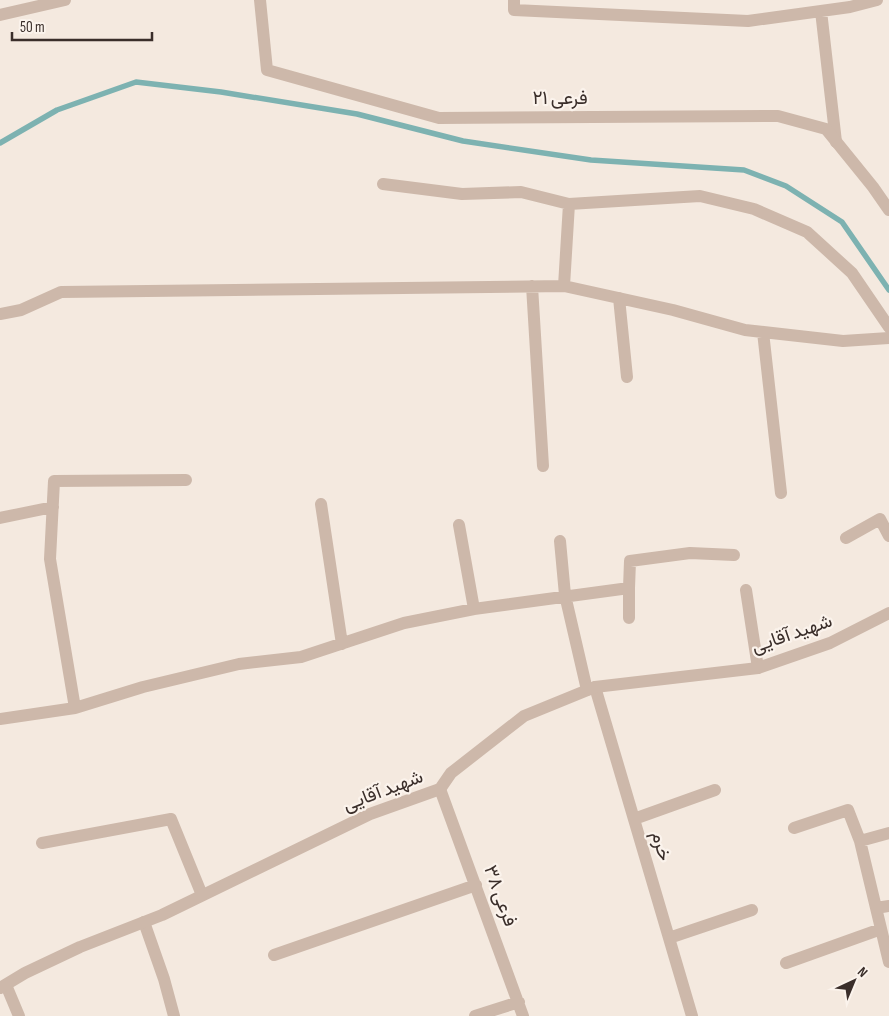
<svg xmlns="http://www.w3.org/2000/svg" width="889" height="1016" font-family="'Sofia Sans Condensed',Vazirmatn,sans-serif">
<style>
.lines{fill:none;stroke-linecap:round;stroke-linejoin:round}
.stream{stroke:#7db2b1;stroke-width:5.5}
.minor{stroke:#cdb8aa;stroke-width:12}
.tertiary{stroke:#cdb8aa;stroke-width:12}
.labels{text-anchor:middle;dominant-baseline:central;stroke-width:4.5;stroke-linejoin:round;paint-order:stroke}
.street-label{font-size:19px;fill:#3a2e2a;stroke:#fbf3ec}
</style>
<rect width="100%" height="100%" fill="#f4e9df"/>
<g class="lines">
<path class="stream" d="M 0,143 L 57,110 L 136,82 L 221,92 L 357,114 L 463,141 L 591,160 L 744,170 L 786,186 L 842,222 L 889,290"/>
<path class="minor" d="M 514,0 L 514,10 L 748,21 L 850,7 L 877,0
M 821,11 L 836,142
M 383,184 L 462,194 L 521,192 L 569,204 L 700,196 L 754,209 L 807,232 L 852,273 L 889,327
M 532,286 L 543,466
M 564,286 L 569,204
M 619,298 L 627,377
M 0,314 L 21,310 L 61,292 L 564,286 L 673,310 L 745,330 L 843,341 L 889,338
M 763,332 L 781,493
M 321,504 L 342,644
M 0,518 L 53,507
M 459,525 L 474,609
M 846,538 L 880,519 L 889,536
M 560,541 L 565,595 L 587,690
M 629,588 L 629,618
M 746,590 L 758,668
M 595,687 L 692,1016
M 75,708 L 50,559 L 54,481 L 186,480
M 0,719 L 75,708 L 143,687 L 239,664 L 301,657 L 404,623 L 474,609 L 629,588 L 630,561 L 690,553 L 734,555
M 440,789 L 523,1016
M 634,819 L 715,790
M 794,828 L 848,810 L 860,841 L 889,962
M 860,841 L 889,833
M 42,843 L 171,819 L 202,895
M 876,908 L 889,906
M 144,922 L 164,979 L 174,1016
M 669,938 L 752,910
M 274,955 L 476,885
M 786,963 L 881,929
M 6,985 L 19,1016
M 475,1016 L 519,1002"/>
<path class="tertiary" d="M 260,0 L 267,70 L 439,118 L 778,116 L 826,129 L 873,187 L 889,210
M 0,15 L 65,0
M 0,988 L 25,973 L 80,947 L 162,915 L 370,814 L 440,789 L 451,773 L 524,716 L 595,687 L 758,668 L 830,643 L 889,613"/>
</g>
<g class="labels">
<g class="street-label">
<text x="560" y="98">فرعی ۲۱</text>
<text transform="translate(792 634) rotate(-19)">شهید آقایی</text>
<text transform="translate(383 791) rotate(-21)">شهید آقایی</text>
<text transform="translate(661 846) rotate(74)">خرم</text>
<text transform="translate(500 896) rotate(70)">فرعی ۳۸</text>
</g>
</g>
<g transform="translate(854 981) rotate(44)" stroke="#fbf3ec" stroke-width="4" paint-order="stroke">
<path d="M0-4L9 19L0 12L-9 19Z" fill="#3a2e2a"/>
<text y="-8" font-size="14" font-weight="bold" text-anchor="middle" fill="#3a2e2a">N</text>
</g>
<path d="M12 32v8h140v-8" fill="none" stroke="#3a2e2a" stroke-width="2.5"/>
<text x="20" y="32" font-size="15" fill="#3a2e2a" stroke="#fbf3ec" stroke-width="4" paint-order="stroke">50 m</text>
</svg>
